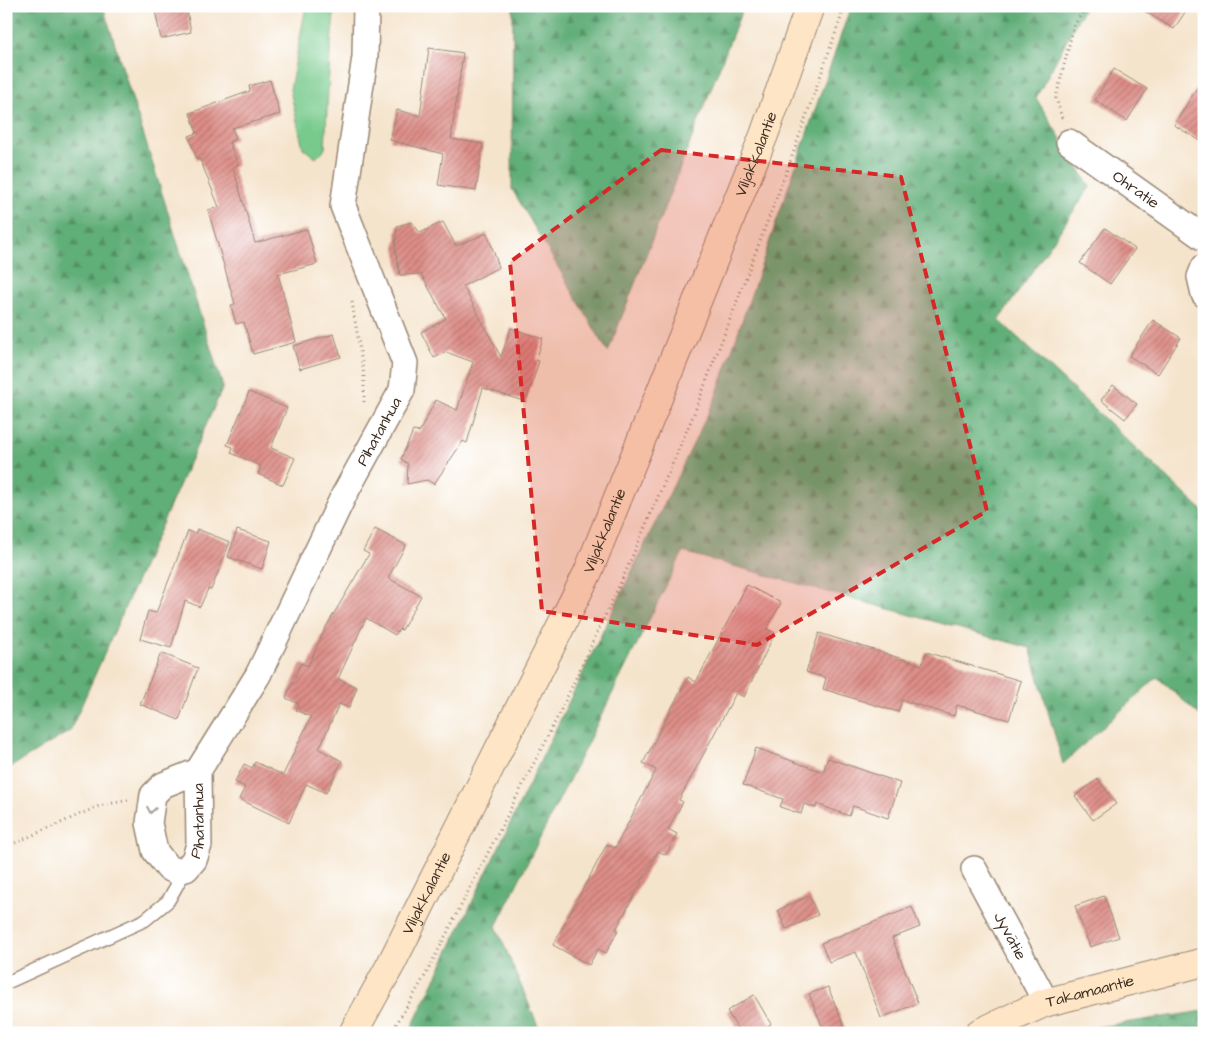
<svg xmlns="http://www.w3.org/2000/svg" width="1210" height="1039" font-family="'Architects Daughter',sans-serif">
<style>
.forest{fill:url(#forest-firs);stroke:#4e6c4b}
.park{fill:#77ca8c;stroke:#597a55}
.building{fill:url(#building-hatch)}
.lines{fill:none;stroke-linecap:round;stroke-linejoin:round}
.lane-casing{stroke:#988775;stroke-width:15}
.street-casing{stroke:#988775;stroke-width:28}
.secondary-casing{stroke:#988775;stroke-width:30}
.path{stroke:#988775;stroke-width:3;stroke-dasharray:1 4;stroke-linecap:butt}
.lane{stroke:#fff;stroke-width:12}
.street{stroke:#fff;stroke-width:25}
.secondary{stroke:#fde5c5;stroke-width:28}
.oneway{stroke:#a79f9a}
.marked{fill:#d62828;fill-opacity:0.2;stroke:#d62828;stroke-width:4;stroke-dasharray:10 6;stroke-linejoin:round}
.labels{text-anchor:middle;dominant-baseline:central;stroke-width:4.5;stroke-linejoin:round;paint-order:stroke}
.street-label{font-size:16px;fill:#3b2a1e;stroke:#fff}
</style>
<defs>
<pattern id="forest-firs" width="22" height="20" patternUnits="userSpaceOnUse" patternTransform="scale(1.25)"><rect width="22" height="20" fill="#61ae78"/><path d="M5 1l3.5 6h-7zM16 11l3.5 6h-7z" fill="#518e62"/></pattern>
<pattern id="building-hatch" width="6" height="6" patternUnits="userSpaceOnUse" patternTransform="scale(1.25)"><rect width="6" height="6" fill="#de8e88"/><path d="M-1 1l2-2M0 6l6-6M5 7l2-2" fill="none" stroke="#b5746f"/></pattern>
</defs>
<rect width="100%" height="100%" fill="#fff"/>
<filter id="ink" filterUnits="userSpaceOnUse"><feTurbulence type="fractalNoise" baseFrequency=".02" numOctaves="2"/><feDisplacementMap in="SourceGraphic" scale="10" xChannelSelector="R" yChannelSelector="G"/><feConvolveMatrix kernelMatrix="1 2 1 2 8 2 1 2 1" color-interpolation-filters="sRGB"/></filter>
<filter id="wash" filterUnits="userSpaceOnUse"><feTurbulence type="fractalNoise" baseFrequency=".0096" numOctaves="4" result="noise"/><feDisplacementMap in="SourceGraphic" scale="20" xChannelSelector="R" yChannelSelector="G"/><feGaussianBlur stdDeviation="1.12" result="paint"/><feColorMatrix in="noise" values="0 0 0 0 0 0 0 0 0 0 0 0 0 0 0 0 0 1.4 0 .05"/><feComposite in="paint" operator="in"/></filter>
<g filter="url(#wash)">
<rect width="100%" height="100%" fill="#f5e4cc"/>
<path class="forest" d="M 6,6 L 103,6 L 223,387 L 70,731 L 6,770 Z
M 513,6 L 731,6 L 742,10 L 608,352 L 512,189 Z
M 851,6 L 1085,6 L 1036,98 L 1090,187 L 999,320 L 1204,512 L 1204,719 L 1157,677 L 1063,764 L 1030,648 L 683,552 L 496,926 L 541,1033 L 409,1033 L 715,399 Z
M 1204,1011 L 1204,1033 L 1057,1033 Z"/>
<path class="park" d="M 306,6 L 335,6 L 330,53 L 325,149 L 316,158 L 303,148 L 290,90 Z"/>
<g id="blocks">
<path class="building" d="M 154,6 L 186,6 L 191,32 L 161,39 Z
M 1136,6 L 1189,6 L 1174,29 Z
M 429,48 L 463,53 L 451,139 L 483,144 L 476,191 L 438,185 L 443,154 L 390,140 L 397,110 L 420,116 Z
M 1114,69 L 1147,89 L 1127,121 L 1095,100 Z
M 1204,77 L 1204,143 L 1174,125 Z
M 270,80 L 280,114 L 232,128 L 236,139 L 229,142 L 238,165 L 233,167 L 255,243 L 307,229 L 317,264 L 278,274 L 296,342 L 253,354 L 244,322 L 236,324 L 231,305 L 235,304 L 208,210 L 219,207 L 200,159 L 197,160 L 189,136 L 197,133 L 190,113 L 250,91 L 249,86 Z
M 412,222 L 420,233 L 443,222 L 456,246 L 487,233 L 499,267 L 463,286 L 501,357 L 511,328 L 543,339 L 536,360 L 539,361 L 526,402 L 483,388 L 467,443 L 463,441 L 434,484 L 427,480 L 407,484 L 408,464 L 401,459 L 413,431 L 419,432 L 436,400 L 457,410 L 473,362 L 446,352 L 434,358 L 421,332 L 446,319 L 421,274 L 400,275 L 395,248 L 397,226 Z
M 1105,228 L 1135,249 L 1110,284 L 1080,263 Z
M 1153,320 L 1181,338 L 1158,374 L 1129,356 Z
M 334,334 L 341,357 L 300,369 L 293,346 Z
M 1113,385 L 1137,404 L 1125,419 L 1101,400 Z
M 249,392 L 287,408 L 271,448 L 295,458 L 283,485 L 258,474 L 261,466 L 231,453 L 233,447 L 227,445 Z
M 197,529 L 230,542 L 211,590 L 208,589 L 200,607 L 185,601 L 171,648 L 140,639 L 148,611 L 156,613 L 188,531 L 195,534 Z
M 375,529 L 406,545 L 388,578 L 421,596 L 402,630 L 399,629 L 395,635 L 366,618 L 338,679 L 357,687 L 349,708 L 339,704 L 319,749 L 342,761 L 326,793 L 306,784 L 289,823 L 239,799 L 245,787 L 235,782 L 244,764 L 252,768 L 255,762 L 283,775 L 311,717 L 296,710 L 299,704 L 286,698 L 301,663 L 308,666 L 326,627 L 369,554 L 363,551 Z
M 237,530 L 271,541 L 262,569 L 228,557 Z
M 747,585 L 781,603 L 767,629 L 775,633 L 744,697 L 736,693 L 679,800 L 683,802 L 668,829 L 677,834 L 666,855 L 658,851 L 616,929 L 618,930 L 606,953 L 598,949 L 589,965 L 553,945 L 607,844 L 615,848 L 656,770 L 643,763 L 688,677 L 696,682 Z
M 819,633 L 922,665 L 926,652 L 1021,681 L 1009,720 L 957,705 L 954,716 L 902,700 L 898,712 L 823,689 L 826,678 L 806,672 Z
M 161,653 L 198,668 L 179,720 L 140,704 Z
M 756,748 L 823,772 L 828,758 L 900,783 L 888,818 L 853,806 L 849,816 L 817,804 L 816,808 L 804,804 L 801,814 L 780,807 L 783,799 L 743,785 Z
M 1098,779 L 1116,804 L 1093,820 L 1075,796 Z
M 809,896 L 818,915 L 786,929 L 778,910 Z
M 1104,896 L 1119,937 L 1090,947 L 1075,906 Z
M 912,907 L 920,927 L 892,938 L 918,1003 L 881,1018 L 856,952 L 829,962 L 821,943 Z
M 828,987 L 847,1033 L 825,1033 L 809,994 Z
M 754,995 L 771,1024 L 755,1033 L 740,1033 L 727,1011 Z"/>
</g>
</g>
<g filter="url(#ink)">
<use href="#blocks" fill-opacity="0" stroke="#988775" stroke-width="1"/>
<g class="lines">
<g class="lane-casing">
<path id="lane" d="M 6,983 L 145,920 L 168,901 L 186,869"/>
</g>
<g class="street-casing">
<g id="street">
<path id="s1" d="M 1069,142 L 1204,238"/>
<path d="M 1204,267 L 1200,277 L 1204,294"/>
<path id="s2" d="M 198,771 L 163,785 L 153,795 L 149,823 L 155,851 L 168,868 L 175,871 L 186,869 L 194,860 L 199,845 L 198,771 L 258,675 L 344,495 L 402,390 L 405,363 L 343,206 L 365,57 L 366,6"/>
<path id="s3" d="M 974,869 L 1040,991 L 1044,1003"/>
</g>
</g>
<g class="secondary-casing">
<g id="secondary">
<path id="s4" d="M 353,1033 L 391,964 L 588,572 L 764,135 L 810,6"/>
<path id="s5" d="M 979,1033 L 1044,1003 L 1204,962"/>
</g>
</g>
<path class="path" d="M 1062,118 L 1056,98 L 1074,25 L 1088,6
M 352,302 L 364,376 L 364,404
M 6,847 L 99,806 L 128,800
M 391,1033 L 425,976 L 559,714 L 622,580 L 693,416 L 789,165 L 845,6
M 945,1033 L 955,1026"/>
<use href="#lane" class="lane"/>
<use href="#street" class="street"/>
<use href="#secondary" class="secondary"/>
</g>
<defs><path id="oneway-chevron" d="M-2-3.5L2.5 0L-2 3.5" fill="none" stroke-width="1.6" stroke-linecap="round" stroke-linejoin="round" transform="scale(1.25)"/></defs>
<use class="oneway" href="#oneway-chevron" transform="translate(151 810) rotate(100)"/>
</g>
<path class="marked" d="M 661,150 L 901,177 L 987,511 L 757,645 L 542,611 L 510,262 Z"/>
<g class="labels">
<g class="street-label">
<text stroke="none"><textPath href="#s4" startOffset="968">Viljakkalantie</textPath></text>
<text stroke="none"><textPath href="#s1" startOffset="82">Ohratie</textPath></text>
<text stroke="none"><textPath href="#s2" startOffset="636">Pihatanhua</textPath></text>
<text stroke="none"><textPath href="#s4" startOffset="562">Viljakkalantie</textPath></text>
<text stroke="none"><textPath href="#s2" startOffset="201">Pihatanhua</textPath></text>
<text stroke="none"><textPath href="#s4" startOffset="158">Viljakkalantie</textPath></text>
<text stroke="none"><textPath href="#s3" startOffset="76">Jyvätie</textPath></text>
<text stroke="none"><textPath href="#s5" startOffset="119">Takamaantie</textPath></text>
</g>
</g>
<rect width="1210" height="1039" fill="none" stroke="#fff" stroke-width="25"/>
</svg>
